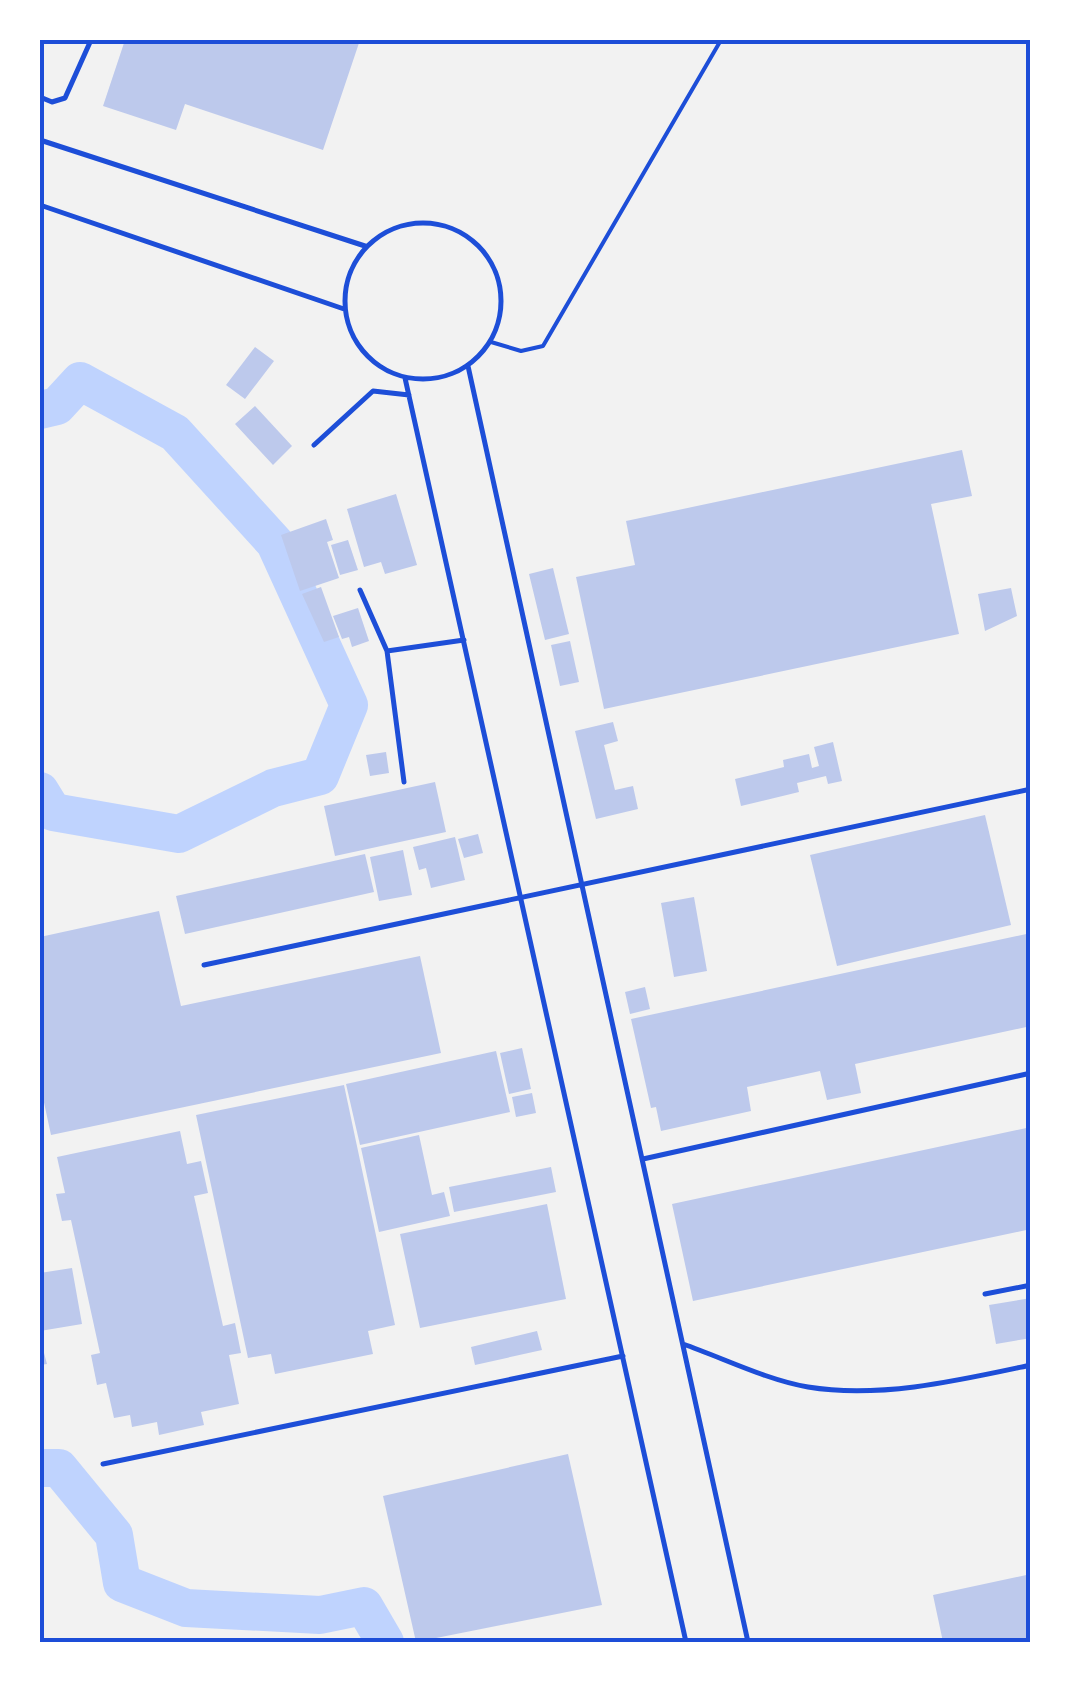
<svg xmlns="http://www.w3.org/2000/svg" width="1071" height="1682" font-family="Poppins,sans-serif">
<style>
.lines{fill:none;stroke-linecap:round;stroke-linejoin:round}
.river{stroke:#bfd3fe;stroke-width:38}
.building{fill:#bdc9ec}
.path{stroke:#1d4ed8;stroke-width:4}
.service{stroke:#1d4ed8;stroke-width:5}
.neatline{fill:none;stroke:#1d4ed8;stroke-width:4}
</style>
<rect width="100%" height="100%" fill="#f2f2f2"/>
<g class="lines">
<path class="river" d="M 40,410 L 57,406 L 80,381 L 175,433 L 275,543 L 349,705 L 320,776 L 273,788 L 179,834 L 53,812 L 40,791
M 40,1468 L 59,1468 L 114,1535 L 122,1583 L 186,1608 L 320,1615 L 364,1606 L 385,1642"/>
</g>
<path class="building" d="M 125,40 L 360,40 L 323,150 L 185,104 L 176,130 L 103,106 Z
M 255,347 L 274,361 L 245,399 L 226,385 Z
M 255,406 L 292,446 L 273,465 L 235,424 Z
M 962,450 L 972,496 L 931,504 L 959,634 L 604,709 L 576,577 L 635,565 L 626,521 Z
M 396,494 L 417,565 L 385,574 L 381,562 L 364,567 L 347,509 Z
M 326,519 L 333,540 L 327,542 L 339,578 L 300,591 L 281,535 Z
M 348,540 L 358,570 L 340,575 L 331,545 Z
M 553,568 L 569,634 L 545,640 L 529,574 Z
M 321,587 L 339,637 L 324,642 L 302,594 Z
M 1011,588 L 1017,616 L 985,631 L 978,594 Z
M 358,608 L 369,641 L 352,647 L 349,637 L 342,639 L 333,616 Z
M 570,641 L 579,682 L 560,686 L 551,645 Z
M 613,722 L 618,741 L 604,745 L 615,790 L 633,786 L 638,809 L 596,819 L 575,731 Z
M 833,742 L 842,781 L 828,784 L 826,776 L 797,783 L 799,792 L 741,806 L 735,779 L 784,767 L 783,760 L 809,754 L 812,768 L 819,766 L 814,747 Z
M 386,752 L 389,773 L 370,776 L 366,755 Z
M 435,782 L 446,832 L 335,856 L 324,806 Z
M 985,815 L 1011,925 L 837,966 L 810,855 Z
M 478,834 L 483,853 L 464,858 L 458,839 Z
M 455,837 L 465,880 L 431,888 L 426,868 L 419,870 L 413,847 Z
M 403,850 L 412,895 L 379,901 L 370,857 Z
M 365,854 L 374,892 L 185,934 L 176,896 Z
M 694,897 L 707,971 L 674,977 L 661,903 Z
M 159,911 L 181,1006 L 420,956 L 441,1053 L 51,1135 L 40,1084 L 40,937 Z
M 1031,933 L 1031,1026 L 855,1064 L 861,1093 L 827,1100 L 820,1071 L 747,1087 L 751,1111 L 661,1131 L 656,1107 L 651,1108 L 631,1019 Z
M 645,987 L 650,1009 L 630,1014 L 625,992 Z
M 522,1048 L 531,1089 L 509,1094 L 500,1053 Z
M 496,1051 L 510,1112 L 360,1145 L 346,1084 Z
M 344,1085 L 395,1325 L 368,1331 L 373,1354 L 275,1374 L 271,1354 L 248,1358 L 196,1115 Z
M 532,1093 L 536,1113 L 516,1117 L 512,1097 Z
M 1031,1127 L 1031,1229 L 693,1301 L 672,1204 Z
M 180,1131 L 187,1164 L 201,1161 L 208,1193 L 194,1196 L 223,1326 L 235,1323 L 241,1353 L 229,1355 L 239,1404 L 201,1412 L 204,1425 L 159,1435 L 157,1422 L 132,1427 L 130,1415 L 114,1418 L 106,1383 L 97,1385 L 91,1355 L 100,1353 L 71,1220 L 62,1221 L 56,1194 L 65,1193 L 57,1157 Z
M 419,1135 L 432,1195 L 444,1192 L 450,1216 L 379,1232 L 361,1148 Z
M 551,1167 L 556,1192 L 454,1212 L 449,1187 Z
M 547,1204 L 566,1299 L 420,1328 L 400,1234 Z
M 72,1268 L 82,1324 L 40,1331 L 40,1273 Z
M 1031,1298 L 1031,1338 L 996,1344 L 989,1305 Z
M 537,1331 L 542,1350 L 475,1365 L 471,1347 Z
M 40,1338 L 47,1364 L 40,1365 Z
M 568,1454 L 602,1605 L 416,1642 L 383,1496 Z
M 1031,1574 L 1031,1637 L 1007,1642 L 943,1642 L 933,1595 Z"/>
<g class="lines">
<path class="path" d="M 491,342 L 521,351 L 543,346 L 721,40"/>
<path class="service" d="M 40,97 L 52,102 L 65,98 L 91,40
M 40,140 L 365,246
M 40,205 L 344,309
M345 301a78 78 0 1 1 156 0a78 78 0 1 1-156 0Z
M 468,366 L 748,1642
M 405,378 L 686,1642
M 314,445 L 373,391 L 409,395
M 360,590 L 387,651 L 404,782
M 387,651 L 464,640
M 204,965 L 1031,789
M 643,1159 L 1031,1073
M 985,1294 L 1031,1285
M 683,1344 C 723,1358 767,1380 808,1387 C 880,1399 961,1380 1031,1365
M 103,1464 L 623,1356"/>
</g>
<rect width="1071" height="1682" fill="none" stroke="#ffffff" stroke-width="85"/>
<rect x="42" y="42" width="986" height="1598" class="neatline"/>
</svg>
